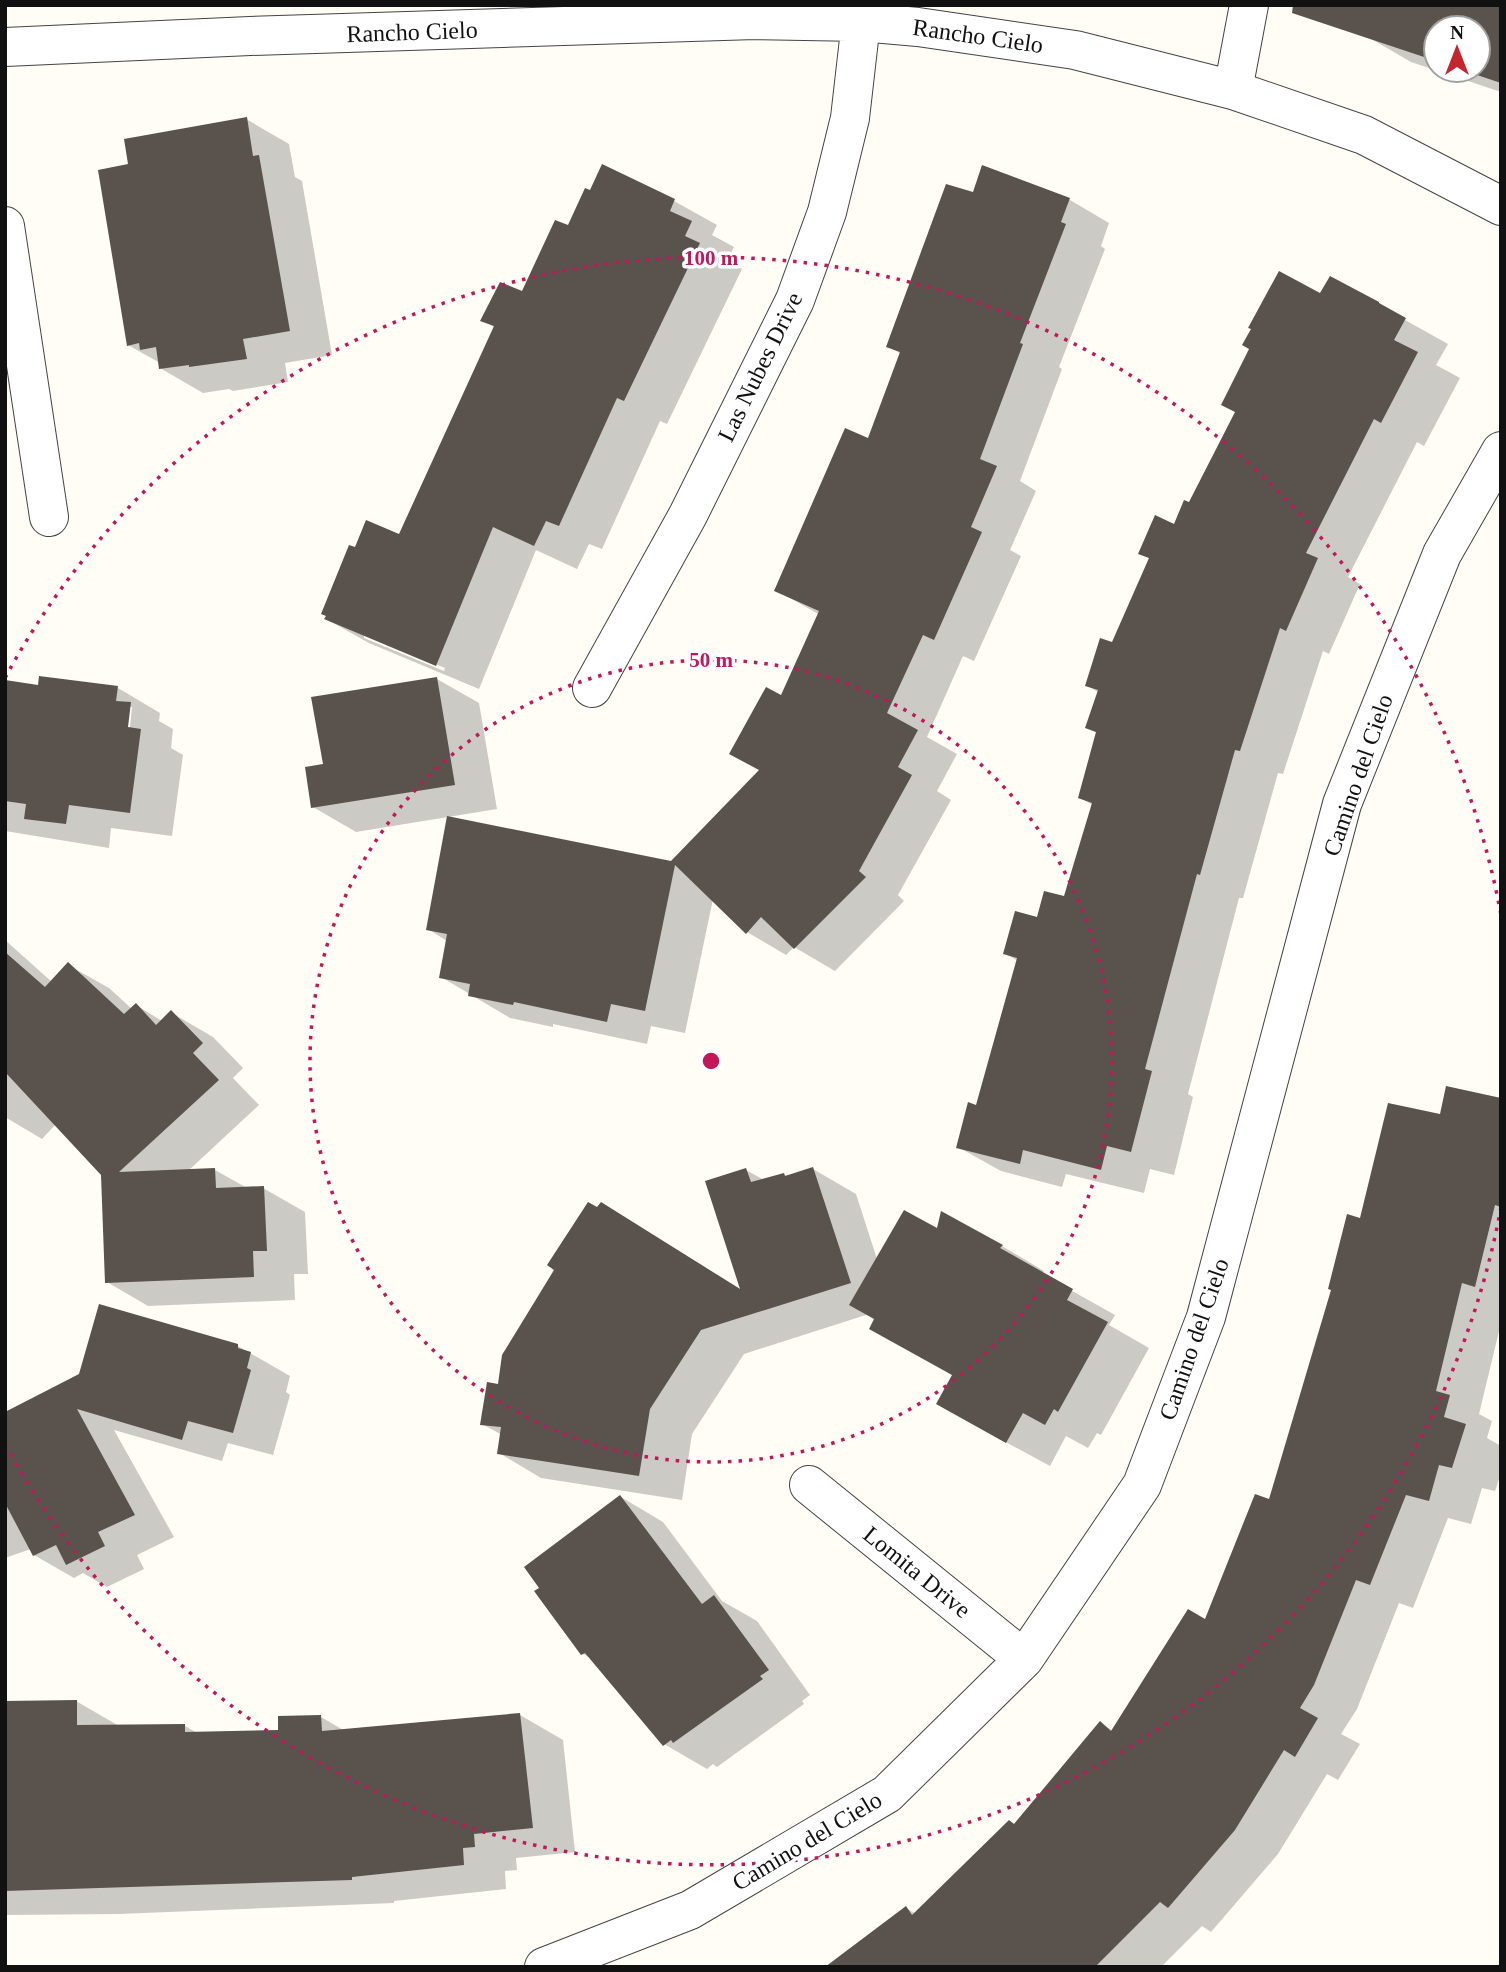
<svg xmlns="http://www.w3.org/2000/svg" width="1506" height="1972" font-family="Georgia,serif">
<style>
.shadow{fill:#0003;fill-rule:evenodd}
.building{fill:#5a524d}
.lines{fill:none;stroke-linecap:round;stroke-linejoin:round}
.minor-casing{stroke:#444;stroke-width:40}
.minor{stroke:#fff;stroke-width:38}
.ring{fill:none;stroke:#c2185b;stroke-width:3.5;stroke-dasharray:3.5 7}
.labels{text-anchor:middle;dominant-baseline:central;stroke-width:7;stroke-linejoin:round;paint-order:stroke}
.street-label{font-size:24px;fill:#111;stroke:#fff}
.centre{fill:#c2185b;stroke:#fff;stroke-width:3.5}
.ring-label{font-size:21px;text-anchor:middle;font-weight:bold;fill:#c2185b;stroke:#fff;stroke-width:7;stroke-linejoin:round;paint-order:stroke}
</style>
<rect width="100%" height="100%" fill="#fffdf5"/>
<path class="shadow" d="M 1501,5 L 1501,92 L 1411,62 L 1368,37 ZM 1436,28 L 1478,28 L 1478,70 L 1436,70 Z
M 246,119 L 289,144 L 295,177 L 302,181 L 332,355 L 285,363 L 288,382 L 233,391 L 229,389 L 203,393 L 160,368 L 160,363 L 128,345 L 130,166 Z
M 984,168 L 1070,200 L 1109,223 L 1101,246 L 1105,249 L 1059,367 L 1062,369 L 1020,481 L 1036,491 L 1010,550 L 1021,556 L 974,661 L 963,656 L 927,737 L 957,754 L 937,791 L 951,800 L 898,895 L 904,901 L 835,971 L 794,947 L 786,955 L 747,932 L 713,899 L 685,1033 L 651,1026 L 647,1044 L 553,1024 L 553,1027 L 510,1018 L 441,977 L 447,941 L 428,929 L 672,863 L 761,770 L 781,698 L 820,615 L 776,590 L 869,441 L 901,354 L 888,346 L 974,194 Z
M 674,201 L 717,225 L 712,235 L 734,247 L 727,261 L 742,269 L 667,424 L 660,421 L 602,549 L 589,544 L 577,569 L 536,550 L 479,689 L 369,643 L 326,619 L 355,550 L 400,536 L 495,328 L 483,320 L 522,294 L 569,227 ZM 364,634 L 445,668 L 444,671 L 364,638 Z
M 1330,278 L 1448,344 L 1436,365 L 1460,378 L 1424,446 L 1417,442 L 1348,577 L 1360,584 L 1329,654 L 1323,651 L 1283,774 L 1278,773 L 1243,898 L 1239,898 L 1188,1094 L 1193,1097 L 1174,1175 L 1150,1169 L 1144,1193 L 1066,1174 L 1062,1187 L 1001,1171 L 958,1147 L 978,1107 L 1018,961 L 1006,954 L 1038,919 L 1065,898 L 1093,805 L 1080,798 L 1097,733 L 1087,727 L 1099,693 L 1087,685 L 1113,644 L 1175,527 Z
M 41,678 L 118,688 L 160,713 L 159,721 L 173,729 L 171,748 L 183,755 L 172,836 L 111,828 L 109,848 L 5,831 L 5,682 L 40,687 ZM 129,707 L 132,707 L 129,736 L 125,736 Z
M 437,679 L 479,703 L 497,809 L 356,832 L 313,807 L 325,765 Z
M 5,940 L 52,982 L 68,965 L 109,988 L 132,1009 L 136,1005 L 162,1021 L 172,1013 L 213,1037 L 243,1068 L 233,1078 L 259,1105 L 188,1171 L 215,1170 L 247,1188 L 263,1188 L 305,1212 L 308,1274 L 294,1274 L 295,1300 L 148,1306 L 107,1282 L 103,1174 L 56,1124 L 42,1139 L 5,1117 Z
M 1501,1100 L 1501,1323 L 1479,1414 L 1492,1421 L 1487,1438 L 1501,1446 L 1501,1473 L 1495,1491 L 1482,1488 L 1471,1524 L 1448,1518 L 1413,1608 L 1399,1603 L 1357,1709 L 1341,1734 L 1360,1744 L 1338,1780 L 1327,1774 L 1278,1854 L 1211,1932 L 1202,1926 L 1161,1967 L 827,1967 L 906,1908 L 916,1914 L 1015,1825 L 1101,1723 L 1113,1731 L 1206,1621 L 1270,1502 L 1361,1220 L 1441,1116 Z
M 813,1169 L 856,1194 L 877,1259 L 938,1231 L 1002,1246 L 1044,1271 L 1042,1274 L 1115,1315 L 1109,1325 L 1149,1348 L 1101,1435 L 1097,1433 L 1088,1448 L 1066,1436 L 1050,1466 L 980,1428 L 954,1375 L 869,1314 L 744,1354 L 692,1434 L 682,1500 L 541,1478 L 499,1453 L 502,1435 L 482,1424 L 499,1386 L 602,1204 L 742,1290 L 746,1170 L 764,1180 L 783,1174 L 788,1177 Z
M 238,1346 L 290,1376 L 286,1392 L 290,1395 L 273,1455 L 228,1443 L 222,1461 L 114,1430 L 174,1537 L 137,1555 L 144,1569 L 107,1587 L 83,1573 L 74,1578 L 34,1555 L 31,1549 L 5,1558 L 5,1414 Z
M 621,1497 L 663,1522 L 722,1601 L 757,1621 L 810,1695 L 802,1701 L 804,1704 L 717,1767 L 713,1764 L 707,1769 L 664,1744 L 593,1659 L 583,1654 Z
M 76,1701 L 119,1726 L 185,1726 L 199,1734 L 280,1732 L 321,1717 L 345,1731 L 520,1715 L 563,1740 L 575,1852 L 516,1858 L 517,1870 L 505,1871 L 506,1889 L 394,1901 L 394,1903 L 119,1914 L 5,1915 L 5,1703 Z"/>
<path class="building" d="M 1293,5 L 1501,5 L 1501,83 L 1462,70 L 1478,70 L 1478,28 L 1436,28 L 1436,61 L 1292,13 Z
M 247,117 L 253,156 L 259,155 L 290,331 L 243,339 L 247,359 L 189,367 L 189,365 L 159,369 L 156,347 L 140,350 L 139,343 L 127,346 L 98,170 L 128,164 L 124,139 Z
M 602,164 L 675,199 L 670,211 L 692,221 L 685,236 L 700,243 L 624,401 L 617,398 L 559,526 L 546,521 L 534,546 L 493,527 L 436,666 L 324,619 L 326,616 L 321,614 L 349,545 L 355,547 L 366,520 L 399,534 L 494,326 L 480,321 L 500,282 L 522,291 L 555,220 L 568,225 L 585,188 L 590,190 Z
M 982,165 L 1070,198 L 1061,222 L 1066,224 L 1020,343 L 1023,344 L 980,459 L 997,466 L 971,527 L 982,532 L 934,640 L 923,635 L 887,713 L 918,730 L 898,767 L 912,775 L 859,871 L 866,877 L 794,949 L 761,917 L 746,934 L 675,865 L 645,1011 L 611,1004 L 607,1022 L 514,1002 L 513,1005 L 468,996 L 470,984 L 439,978 L 447,934 L 426,930 L 447,816 L 671,861 L 759,770 L 729,754 L 766,687 L 781,695 L 819,611 L 774,591 L 845,428 L 868,438 L 900,352 L 886,347 L 946,184 L 973,192 Z
M 1279,271 L 1320,293 L 1330,276 L 1379,302 L 1379,303 L 1406,318 L 1394,340 L 1418,352 L 1381,423 L 1374,419 L 1306,553 L 1318,558 L 1286,631 L 1280,628 L 1240,751 L 1235,750 L 1200,875 L 1197,874 L 1145,1069 L 1152,1071 L 1131,1152 L 1107,1146 L 1101,1170 L 1023,1150 L 1020,1164 L 956,1148 L 968,1102 L 976,1105 L 1017,958 L 1003,954 L 1015,911 L 1037,917 L 1044,891 L 1064,896 L 1092,803 L 1078,798 L 1096,732 L 1085,728 L 1098,690 L 1085,686 L 1100,638 L 1112,642 L 1149,558 L 1138,554 L 1155,515 L 1174,524 L 1184,500 L 1189,502 L 1235,412 L 1221,405 L 1249,349 L 1242,345 L 1251,329 L 1248,328 Z
M 39,676 L 118,686 L 116,701 L 131,702 L 128,727 L 141,729 L 130,813 L 69,805 L 66,824 L 24,819 L 26,804 L 5,801 L 5,680 L 38,685 Z
M 437,677 L 455,785 L 311,808 L 305,767 L 323,764 L 311,697 Z
M 5,952 L 45,987 L 68,962 L 124,1014 L 136,1003 L 156,1025 L 171,1010 L 203,1043 L 193,1053 L 219,1080 L 119,1172 L 215,1168 L 216,1188 L 264,1186 L 267,1251 L 253,1251 L 254,1277 L 105,1283 L 101,1175 L 5,1072 Z
M 1446,1086 L 1501,1098 L 1501,1207 L 1495,1205 L 1475,1287 L 1462,1283 L 1436,1391 L 1450,1395 L 1444,1417 L 1466,1424 L 1452,1468 L 1439,1465 L 1429,1501 L 1406,1495 L 1370,1585 L 1356,1580 L 1314,1685 L 1300,1708 L 1318,1718 L 1295,1757 L 1284,1750 L 1235,1830 L 1168,1908 L 1160,1902 L 1095,1967 L 825,1967 L 906,1906 L 912,1915 L 1009,1820 L 1014,1824 L 1100,1721 L 1111,1731 L 1188,1609 L 1205,1619 L 1255,1494 L 1269,1499 L 1331,1290 L 1328,1289 L 1347,1214 L 1360,1218 L 1388,1103 L 1440,1114 Z
M 813,1167 L 851,1283 L 701,1330 L 650,1409 L 639,1476 L 497,1454 L 501,1427 L 480,1425 L 487,1382 L 498,1384 L 502,1355 L 554,1270 L 547,1265 L 588,1202 L 597,1207 L 601,1202 L 740,1289 L 705,1181 L 746,1168 L 751,1182 L 784,1173 L 785,1176 Z
M 904,1210 L 937,1228 L 941,1211 L 1003,1245 L 1000,1248 L 1073,1289 L 1067,1300 L 1108,1322 L 1058,1412 L 1054,1409 L 1045,1425 L 1023,1413 L 1006,1443 L 936,1404 L 952,1375 L 869,1329 L 874,1319 L 849,1305 Z
M 99,1304 L 238,1344 L 238,1348 L 251,1352 L 247,1368 L 251,1370 L 233,1433 L 188,1421 L 182,1440 L 77,1409 L 135,1515 L 98,1532 L 105,1546 L 66,1565 L 56,1545 L 33,1556 L 5,1503 L 5,1412 L 79,1374 Z
M 620,1495 L 702,1604 L 714,1595 L 769,1670 L 760,1676 L 763,1679 L 673,1743 L 671,1740 L 663,1746 L 585,1653 L 581,1655 L 534,1591 L 539,1588 L 524,1567 Z
M 77,1700 L 77,1725 L 185,1724 L 185,1732 L 278,1730 L 278,1716 L 321,1715 L 322,1731 L 520,1713 L 533,1828 L 474,1834 L 475,1847 L 463,1848 L 464,1865 L 352,1877 L 352,1880 L 5,1891 L 5,1701 Z"/>
<g class="lines">
<g class="minor-casing">
<path id="minor" d="M 5,47 L 250,36 L 755,20 L 861,22 L 918,27 L 1075,50 L 1233,90 L 1364,135 L 1501,206
M 1233,90 L 1249,5
M 5,226 L 49,517
M 592,688 L 688,515 L 795,300 L 827,212 L 850,118 L 861,22
M 809,1485 L 1024,1659
M 544,1967 L 690,1910 L 887,1794 L 1024,1659 L 1142,1485 L 1206,1317 L 1342,804 L 1442,554 L 1501,451"/>
</g>
<use href="#minor" class="minor"/>
</g>
<g class="ring">
<circle cx="711" cy="1061" r="401"/>
<path d="M1501 1207A803 803 0 0 1 5 1444M5 678A803 803 0 0 1 1501 915"/>
</g>
<g class="labels">
<g class="street-label">
<text transform="translate(412 32) rotate(-2)">Rancho Cielo</text>
<text transform="translate(978 36) rotate(8)">Rancho Cielo</text>
<text transform="translate(760 367) rotate(-64)">Las Nubes Drive</text>
<text transform="translate(1358 775) rotate(-71)">Camino del Cielo</text>
<text transform="translate(1194 1339) rotate(-71)">Camino del Cielo</text>
<text transform="translate(917 1572) rotate(39)">Lomita Drive</text>
<text transform="translate(807 1841) rotate(-31)">Camino del Cielo</text>
</g>
</g>
<circle cx="711" cy="1061" r="10" class="centre"/>
<g class="ring-label">
<text x="711" y="265">100 m</text>
<text x="711" y="667">50 m</text>
</g>
<rect width="1506" height="1972" fill="none" stroke="#111111" stroke-width="14"/>
<g transform="translate(1457 49)"><circle r="33" fill="#ffffff" stroke="#a0a0a0" stroke-width="2"/>
<path d="M0-5L12 26L0 18L-12 26Z" fill="#c4262e"/>
<text y="-10" font-size="19" font-weight="bold" text-anchor="middle" fill="#111111">N</text>
</g>
</svg>
